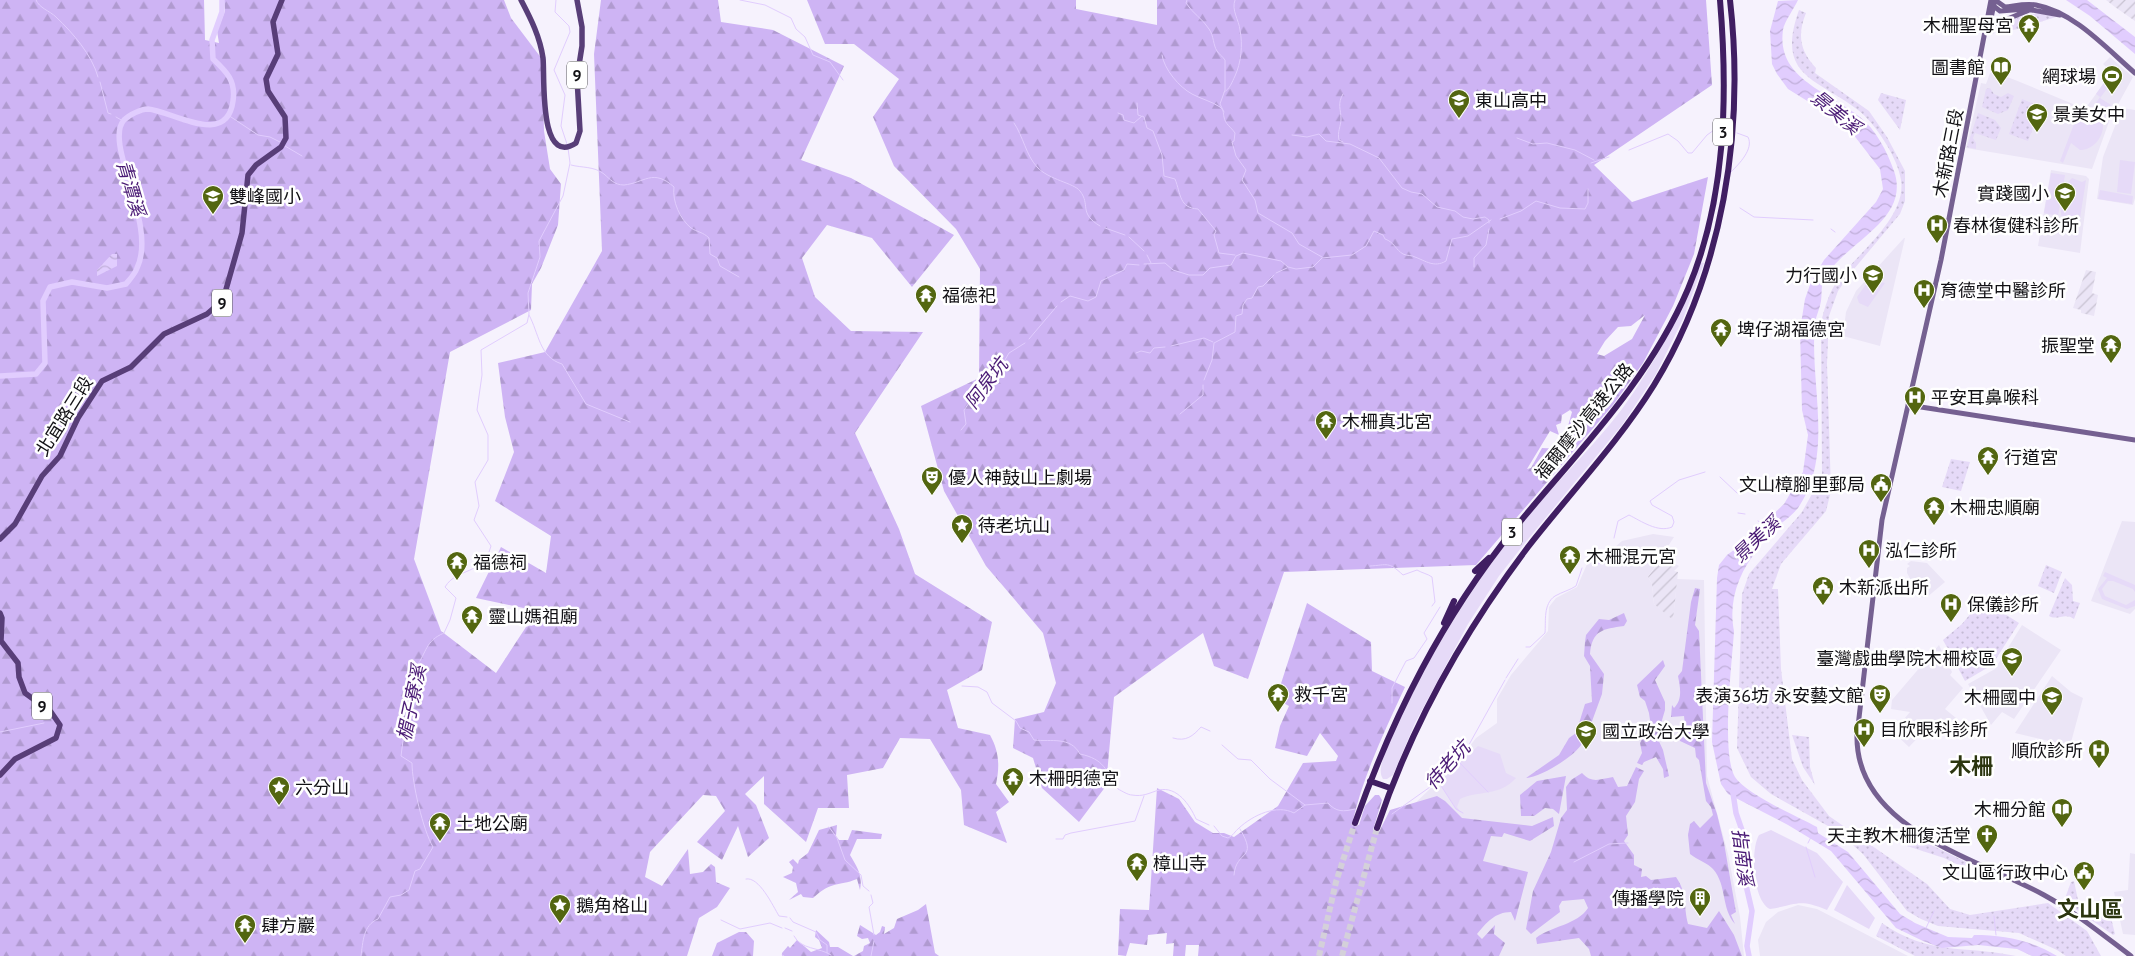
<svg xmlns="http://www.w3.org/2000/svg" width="2135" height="956" font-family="'PT Sans','Noto Sans TC',sans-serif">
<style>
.built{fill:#ebe5f6}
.industrial{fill:url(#industrial-furrows)}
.grass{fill:#e6daf8}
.forest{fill:url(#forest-firs);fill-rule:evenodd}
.park{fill:url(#park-dots)}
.water{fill:url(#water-waves)}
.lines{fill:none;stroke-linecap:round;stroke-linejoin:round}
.stream{stroke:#e1cdfe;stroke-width:1}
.river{stroke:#e1cdfe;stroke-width:5.5}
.motorway-tunnel{stroke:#d4d0da;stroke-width:6;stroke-dasharray:6 3;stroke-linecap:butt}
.secondary{stroke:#756091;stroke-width:5}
.primary{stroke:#583e78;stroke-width:5.5}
.motorway{stroke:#401e62;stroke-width:6}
.labels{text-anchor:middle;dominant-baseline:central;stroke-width:5;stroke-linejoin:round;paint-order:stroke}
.shield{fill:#fff;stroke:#59585b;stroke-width:1}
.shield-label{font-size:16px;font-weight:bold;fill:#121115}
.poi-label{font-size:18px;fill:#121115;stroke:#fff;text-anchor:start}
.street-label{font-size:18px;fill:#121115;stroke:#fff}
.water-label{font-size:19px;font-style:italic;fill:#4a1a75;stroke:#fff}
.district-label{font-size:22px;font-weight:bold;fill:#2b350f;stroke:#fff}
</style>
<defs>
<pattern id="industrial-furrows" width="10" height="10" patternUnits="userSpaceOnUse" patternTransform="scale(1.25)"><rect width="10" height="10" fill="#ebe5f6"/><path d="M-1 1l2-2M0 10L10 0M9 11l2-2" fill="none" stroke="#c8c3d2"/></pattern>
<pattern id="forest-firs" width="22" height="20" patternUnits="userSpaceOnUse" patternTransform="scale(1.25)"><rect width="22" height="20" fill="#ceb4f4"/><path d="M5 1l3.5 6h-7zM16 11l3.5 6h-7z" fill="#b09ad0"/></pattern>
<pattern id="park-dots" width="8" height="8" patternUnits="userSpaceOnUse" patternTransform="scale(1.25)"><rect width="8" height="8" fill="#e6daf8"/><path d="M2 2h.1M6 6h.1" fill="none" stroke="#c4bad4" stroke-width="1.8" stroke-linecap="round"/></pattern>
<pattern id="water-waves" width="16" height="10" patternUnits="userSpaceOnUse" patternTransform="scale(1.25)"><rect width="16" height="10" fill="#e1cdfe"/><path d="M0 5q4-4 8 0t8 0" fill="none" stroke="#c0afd9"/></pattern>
</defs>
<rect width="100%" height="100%" fill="#f6f2fd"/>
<path class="built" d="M 2110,57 L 2133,77 L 2110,119 L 2092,169 L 1966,148 L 1981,83 L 1986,84 L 1990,73 L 1997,73 L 2015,80 L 2085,109 L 2112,72 L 2103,64 Z
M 2122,108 L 2135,110 L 2135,198 L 2133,205 L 2097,199 L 2103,157 Z
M 2051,170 L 2086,176 L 2089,179 L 2080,253 L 2038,246 Z
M 1904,238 L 1905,238 L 1880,346 L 1843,336 L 1846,312 L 1856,291 Z
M 2122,521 L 2135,522 L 2135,609 L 2130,614 L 2091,601 Z
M 1653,534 L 1674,537 L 1648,577 L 1652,584 L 1654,604 L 1673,619 L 1677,579 L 1704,580 L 1707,776 L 1728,854 L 1740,917 L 1744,956 L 1296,956 L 1348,881 L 1407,811 L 1458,762 L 1476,738 L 1497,723 L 1497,699 L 1511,675 L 1548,631 L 1549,607 L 1556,598 L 1577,587 L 1588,562 L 1606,557 L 1607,564 L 1615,547 L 1622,541 Z
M 1911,561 L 1927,563 L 1945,582 L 1926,598 L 1920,597 L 1907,573 L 1907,568 L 1910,566 L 1907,564 Z
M 2022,625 L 2061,650 L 2014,719 L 2002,712 L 1991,725 L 1968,684 L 1995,669 Z
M 1939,645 L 1952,672 L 1950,675 L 1963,688 L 1945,709 L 1956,718 L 1940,737 L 1928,727 L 1909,747 L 1893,732 L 1910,712 L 1891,709 L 1892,700 Z
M 2052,676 L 2071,692 L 2083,698 L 2070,746 L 2015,733 Z
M 2130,853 L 2135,854 L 2135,935 L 2123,934 L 2114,892 L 2128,890 Z
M 1798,905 L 1817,909 L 1908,956 L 1760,956 L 1758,940 L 1766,922 L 1778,912 Z"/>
<path class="industrial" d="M 2106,0 L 2135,0 L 2135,21 L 2115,7 Z
M 2086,270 L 2096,272 L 2092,293 L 2098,295 L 2094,316 L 2081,313 L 2081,310 L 2073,308 Z
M 1662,557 L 1679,566 L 1674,571 L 1678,572 L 1673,620 L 1654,604 L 1652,584 L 1648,577 Z"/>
<path class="grass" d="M 2108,77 L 2113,81 L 2100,98 L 2111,105 L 2102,117 L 2100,116 C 2109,130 2096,150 2080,150 L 2071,143 L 2063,163 L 2060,161 L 2080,108 L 2084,111 L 2092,111 L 2091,110 L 2100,97 L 2096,94 Z
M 2120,160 L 2135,162 L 2131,194 L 2117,192 Z
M 2051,173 L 2065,175 L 2063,187 L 2072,178 L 2082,182 L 2086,180 L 2077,237 L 2074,236 L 2076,221 C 2056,227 2061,206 2062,194 L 2058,216 L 2044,213 Z
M 2100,190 L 2133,196 L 2132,204 L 2098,199 Z
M 1700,262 L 1704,263 L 1683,319 L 1656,374 L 1622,425 L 1529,538 L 1499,576 L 1468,624 L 1415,723 L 1393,775 L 1387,779 L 1383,779 C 1376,769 1387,750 1391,739 C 1400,716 1412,693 1424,671 C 1457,610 1496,552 1542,500 C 1569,469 1598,441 1622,409 C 1655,363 1681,315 1700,262 Z
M 1871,277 L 1878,277 L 1881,282 L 1885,283 L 1868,307 L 1859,303 L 1857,297 Z
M 2105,572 L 2135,585 L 2135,592 L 2133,589 L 2113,581 L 2108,581 L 2102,589 L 2105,596 L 2126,605 L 2135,600 L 2135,606 L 2127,609 L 2102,599 L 2098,589 L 2107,578 L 2103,576 Z
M 1478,746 L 1500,754 L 1506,773 L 1516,778 C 1499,797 1479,790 1460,799 L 1457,807 L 1461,813 L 1456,809 L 1439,782 Z
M 1771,830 L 1817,853 L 1843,882 L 1827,910 C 1798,898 1797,905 1770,909 C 1753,901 1750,850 1759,835 Z
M 1847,885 L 1875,918 L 1869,929 L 1834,910 Z"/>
<path class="forest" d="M 0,0 L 204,0 L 205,40 L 219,43 L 217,31 L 225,11 L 224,0 L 504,0 L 511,18 L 542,59 L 544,131 L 550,169 L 561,184 L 558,225 L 541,268 L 532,284 L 531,310 L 450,352 L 414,559 L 441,631 L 496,673 L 526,627 L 557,615 L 476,598 L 501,547 L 546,573 L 551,536 L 495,501 L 514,452 L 505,417 L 498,363 L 545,352 L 602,251 L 594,54 L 601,0 L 718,0 L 721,22 L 773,30 L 844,66 L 801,160 L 851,178 L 954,235 L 912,287 L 872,238 L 827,225 L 802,258 L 815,297 L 851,331 L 923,332 L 855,433 L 899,529 L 915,574 L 992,622 L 982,670 L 947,690 L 958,728 L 990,735 C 999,751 1000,766 996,784 L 1009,802 L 996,812 L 1007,843 L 964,825 L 961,790 L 930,739 L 900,738 L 883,768 L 847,775 L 849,808 L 818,808 L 806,842 L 764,804 L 764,776 L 745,794 L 756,805 L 769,838 L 748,857 L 738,826 L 722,860 L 697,842 L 725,811 L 716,796 L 703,795 L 650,852 L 645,877 L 662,886 L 688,849 L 690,874 L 703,872 L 711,864 L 715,867 L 716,882 L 730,888 L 717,907 L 699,918 L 687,956 L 0,956 Z
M 807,0 L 1076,0 L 1076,9 L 1157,25 L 1157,0 L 1706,0 L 1712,85 L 1594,165 L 1632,202 L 1708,177 L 1694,254 L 1673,306 L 1643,363 L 1613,405 L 1476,565 L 1284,572 L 1248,679 L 1214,666 L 1203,633 L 1114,697 L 1106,786 L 1079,822 L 1042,788 L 1033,758 L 1013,748 L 1015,719 L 1044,712 L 1056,683 L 1043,633 L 986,566 L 944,491 L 921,406 L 979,378 L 980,269 L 956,229 L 894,166 L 873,117 L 899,79 L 854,44 L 825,44 ZM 1645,315 L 1632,339 L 1604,356 L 1597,354 L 1605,341 L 1618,327 L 1631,326 ZM 1570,410 L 1572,412 L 1568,426 L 1571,428 L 1563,449 L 1542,448 L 1531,468 L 1527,469 L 1550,431 L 1559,435 L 1556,425 L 1561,423 L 1562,415 Z
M 1695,588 L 1700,589 L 1695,625 L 1699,631 L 1706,783 L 1717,814 L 1724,843 L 1736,912 L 1731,915 L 1735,924 C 1721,908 1727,885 1713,869 C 1708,863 1697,860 1690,854 L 1688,835 L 1690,824 L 1694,821 L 1700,828 L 1713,815 L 1711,807 L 1706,801 L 1699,760 L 1696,757 L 1695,748 L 1680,741 L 1676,726 L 1685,725 L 1684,716 L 1671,717 L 1672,705 L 1674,708 C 1683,699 1680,687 1678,676 L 1682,671 L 1691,602 Z
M 1307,603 L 1371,642 L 1372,671 L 1405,687 C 1384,732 1363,776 1352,824 L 1359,825 L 1365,806 L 1375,795 L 1379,795 L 1382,800 L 1373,830 L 1379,832 L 1390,810 L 1437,796 L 1445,801 L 1462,818 L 1532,826 L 1553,817 L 1554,826 L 1530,841 L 1504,833 L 1502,837 L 1491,836 L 1483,861 L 1528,872 L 1515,921 L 1511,912 C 1495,912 1486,923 1477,934 L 1482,939 L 1495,925 L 1494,934 L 1505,943 L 1499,956 L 1198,956 L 1199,945 L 1186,945 L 1185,956 L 1173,956 L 1174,943 L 1166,944 L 1167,933 L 1148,935 L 1147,945 L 1130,943 L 1126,956 L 1118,955 L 1120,909 L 1149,910 L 1157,788 L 1179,799 L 1195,822 L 1213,833 L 1224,833 L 1234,837 L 1278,806 L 1303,763 L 1336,761 L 1338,756 L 1320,733 L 1307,756 L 1275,748 L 1280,726 L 1289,706 L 1276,699 Z
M 1624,613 L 1627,621 L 1624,626 C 1603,629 1592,630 1590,654 L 1604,674 L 1602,694 L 1591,724 L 1585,725 L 1578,737 L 1583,742 C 1576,756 1541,777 1526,778 L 1559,755 L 1569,738 L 1576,733 L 1585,704 L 1592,702 L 1590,666 L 1584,656 L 1585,642 L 1586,635 L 1599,619 L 1609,620 Z
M 1663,660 L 1665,666 L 1655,680 L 1665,702 L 1665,710 L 1657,737 L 1663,750 L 1669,776 L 1664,778 L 1663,769 L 1656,757 L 1644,762 L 1642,765 L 1637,763 L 1642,753 L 1640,743 L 1644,735 L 1641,732 L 1650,720 L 1649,713 L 1645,701 L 1640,697 L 1637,685 Z
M 1636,767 L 1644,771 L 1639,779 L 1635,802 L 1626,816 L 1628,835 L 1624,841 L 1634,855 L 1634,865 L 1642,869 L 1641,877 L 1646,876 L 1651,880 L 1676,877 C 1688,895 1683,904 1688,924 L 1707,928 L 1719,911 L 1734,935 L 1742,956 L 1591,956 L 1589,949 L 1579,938 L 1537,944 L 1536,938 C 1551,926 1577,925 1588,908 L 1584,899 L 1562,901 L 1559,906 L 1560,912 L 1531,934 L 1526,929 L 1533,891 L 1551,852 L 1561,818 L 1567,810 L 1566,787 L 1571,780 L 1582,773 C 1592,784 1600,779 1613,777 L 1618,787 L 1627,786 Z
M 1566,776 L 1559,814 L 1553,809 L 1545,808 L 1534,816 L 1521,816 L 1520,795 L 1537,781 Z
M 837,825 L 836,836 L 839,840 L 848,840 L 852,830 L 882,834 L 881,839 L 857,839 L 850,855 C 857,867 863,875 860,890 L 857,879 C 837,887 833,880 813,898 L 803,897 L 801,894 L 789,900 L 798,892 L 796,883 L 783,877 L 792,873 L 793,867 L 789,862 L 793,859 L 798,864 L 799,860 L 808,853 L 819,830 Z
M 926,904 L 935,953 L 939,956 L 854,956 L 863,951 L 864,946 L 870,943 L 868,938 L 862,939 L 857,936 L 860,925 L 876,935 L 880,932 L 882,926 L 885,927 L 884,934 L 894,928 L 897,919 L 918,910 Z
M 816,930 L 829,942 L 830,947 L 838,947 L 853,956 L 782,956 L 782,953 L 788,946 L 790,948 L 797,940 L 811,952 L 822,948 L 819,940 L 815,937 Z
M 739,932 L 746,932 L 754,941 L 753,956 L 712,956 L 717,943 Z"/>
<path class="park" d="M 1799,10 L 1806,13 C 1797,35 1800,51 1816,68 L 1815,73 L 1869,111 L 1887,137 L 1905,171 L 1905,201 L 1900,214 L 1849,275 L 1838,291 L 1829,316 L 1827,364 L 1831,491 L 1826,511 L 1781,564 L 1772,589 L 1778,589 L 1781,669 L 1792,759 L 1802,780 L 1829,816 L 1927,884 L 1950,909 L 1970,915 L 2048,903 L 2087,931 L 2101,956 L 2066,956 L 2057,950 L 2019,933 L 1938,926 L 1921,919 L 1907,911 L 1863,854 L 1837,831 L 1771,794 L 1751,777 L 1737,748 L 1742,594 L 1749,574 L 1802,512 L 1822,476 L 1821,322 C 1825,307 1829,292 1838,280 C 1858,253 1907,217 1901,180 C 1898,158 1875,123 1858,110 C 1817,78 1775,77 1799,10 Z
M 2039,13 L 2056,17 L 2018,29 L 1989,34 C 1997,19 2023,16 2039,13 Z
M 1990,88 L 1994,94 L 2001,97 L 2008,93 L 2014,96 L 2008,110 L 1998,114 L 1982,107 L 1986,89 Z
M 1881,93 L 1906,100 L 1900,130 L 1878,100 Z
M 2022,99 L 2041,107 L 2028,141 L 2009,134 Z
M 1978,113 L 1995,120 L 2001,128 L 1996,140 L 1975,133 L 1973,138 L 1976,143 L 1976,149 L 1967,147 Z
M 1951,459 L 1970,462 L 1961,491 L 1942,487 Z
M 2046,565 L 2062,572 L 2054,593 L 2038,586 Z
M 2065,578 L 2072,585 L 2073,601 L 2080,603 L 2074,619 C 2065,612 2057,621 2049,616 Z
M 1986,602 L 2019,623 L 1992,665 L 1965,681 L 1943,640 L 1962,624 L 1976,607 L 1978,609 Z
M 1792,735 L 1809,737 L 1810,767 L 1815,785 L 1803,767 Z
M 1913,836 L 1970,864 L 1967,869 L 1944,858 L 1907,846 Z
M 2074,881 L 2079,905 L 2106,898 L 2115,934 L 2113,935 L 2064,901 L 2071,882 Z
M 1882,923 C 1929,956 1963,945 2016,956 L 1915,956 L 1876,936 Z"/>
<path class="water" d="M 1798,0 C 1794,9 1784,22 1783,30 C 1776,79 1830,92 1860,117 C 1876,130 1887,151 1894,171 C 1912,222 1839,244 1823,282 C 1821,288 1822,295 1821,301 C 1820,308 1816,316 1815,323 C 1809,383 1835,455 1798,508 C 1788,521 1771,529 1757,539 L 1758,549 C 1739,572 1728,601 1734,631 C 1732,663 1721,753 1735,777 C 1746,794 1798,817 1817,827 L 1818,833 L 1848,852 L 1900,914 L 1915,923 L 1948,937 L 1972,938 L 1974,935 C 2004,935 2031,940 2057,956 L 2032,956 L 2017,949 L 1978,945 L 1942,948 L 1923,941 L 1896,928 L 1831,851 L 1788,825 L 1728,794 L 1721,784 L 1712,742 L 1717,578 L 1719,565 L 1727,555 L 1742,544 L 1784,504 L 1803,472 L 1808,435 L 1802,410 L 1800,330 L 1805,299 L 1811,282 L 1824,260 L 1876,202 L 1883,189 L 1880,169 L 1846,125 L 1788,89 L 1777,74 L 1772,64 L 1770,31 L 1778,1 Z
M 2066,0 L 2087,0 L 2135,37 L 2135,54 L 2090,16 Z
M 112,254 L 117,254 L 117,266 L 97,276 L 97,270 Z"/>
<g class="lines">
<path class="stream" d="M 36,0 C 39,8 50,11 56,17 C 73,33 92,55 98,77
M 556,0 L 555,12 L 569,26 L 570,32 L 554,70 L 565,95 L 561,126 L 567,144
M 740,0 L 765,5 L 791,18 L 796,29 L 805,37 L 813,55 L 830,62 L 843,80
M 1187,0 L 1186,3 C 1192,13 1203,19 1209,29 C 1214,36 1213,45 1217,51 C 1219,54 1223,57 1225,60 L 1225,90 L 1220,104 L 1224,112
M 1162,55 C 1164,69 1179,87 1192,94 C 1201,99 1211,101 1220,107 C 1224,110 1223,113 1224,117 C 1225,124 1231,127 1235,133 L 1234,141 L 1232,142 L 1236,156 L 1246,170 L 1242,180 L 1255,200 L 1258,213 L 1292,233 L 1299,244 L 1322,257
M 100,82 L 108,113 L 111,114
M 1224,92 C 1230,89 1232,82 1235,76 C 1241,63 1243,45 1240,30 C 1239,20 1231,10 1235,0
M 1137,103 L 1138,115 L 1141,116
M 1118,113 L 1123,115 L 1124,120 L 1134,123 L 1142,116 L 1144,117 L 1147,128 L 1153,131 L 1162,155 L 1164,176 L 1175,179 C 1181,194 1179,208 1198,209 L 1216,231 L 1214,235 L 1219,253 L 1235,255
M 228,115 L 258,135 L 270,137 L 280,142
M 116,117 L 123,121
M 1014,123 C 1023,136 1026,155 1037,167 C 1049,180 1074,183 1080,191 C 1091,205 1078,213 1100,226
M 1292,135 L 1307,137 L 1319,134 L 1326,141 L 1350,144 L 1379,158 L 1402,188 L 1411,192 L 1422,194 L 1437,207 L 1455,211 L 1463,217 L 1473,219 L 1485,217 L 1489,220 L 1489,223
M 1517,138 L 1533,144 L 1547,143 L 1575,150 L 1594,160
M 1343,142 L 1339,140 C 1337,132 1341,126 1341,119 C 1341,109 1337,104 1343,94
M 285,146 L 302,156
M 1629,150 L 1668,134 L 1678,141 L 1688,153 L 1692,153 L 1707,135 L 1717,128
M 1591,163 L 1609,157
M 571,165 C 582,168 594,166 604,174 C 610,179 614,185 624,185 C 644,183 653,168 674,187 C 672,201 680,219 691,228 C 697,232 703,232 709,238 L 710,254 L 717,258 L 720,266 L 739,277
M 1731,172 C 1739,164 1754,149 1748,137 L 1737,133
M 1740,208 L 1754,217 L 1813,220
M 1500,219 L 1521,211 L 1536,201 L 1560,208 L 1585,209 L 1588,203 L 1588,189
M 1105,228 L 1125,235
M 1831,229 L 1835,232
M 1129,237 L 1144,251
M 1147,255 L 1151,263
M 1144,264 L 1165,263 L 1173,270 L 1189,275 L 1203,275 L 1210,268 L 1231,265 L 1236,256 L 1243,253 L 1281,261 L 1288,267 L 1296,269 L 1313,267 L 1322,258 L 1352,255 L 1366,246 L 1374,231 L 1383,235 L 1385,239 C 1394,242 1396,250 1403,254 C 1407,256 1412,255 1415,257 C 1426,261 1434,268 1446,261 L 1452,239 L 1468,236 L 1491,220
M 1474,267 L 1474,258 L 1486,245 L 1489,229
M 1276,273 L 1287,268
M 1061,302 L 1070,296 L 1088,301 L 1096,297 L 1101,281 L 1124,270 L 1127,264 L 1139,265
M 529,315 C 539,333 539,357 562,364 L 586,404 L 630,422
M 1029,339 L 1057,306
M 1171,346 L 1204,338 L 1213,342
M 1136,353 L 1141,351 L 1150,353 L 1154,348 L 1165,347
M 1204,380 L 1212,360 L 1214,343 L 1235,332 L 1236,316 L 1242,314 L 1243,305 L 1247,299 L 1252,298 L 1258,287 L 1263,286 L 1274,275
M 1180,414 L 1203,395 L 1203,385
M 961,430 L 966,424 L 964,410 C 969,404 976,390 981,386 C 985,383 988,385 992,382 L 1009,353 L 1025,343
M 1720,477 L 1737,493
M 1738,513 L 1745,514
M 1758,521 L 1764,524
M 1614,538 L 1618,521 L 1629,515 C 1641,521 1658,533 1672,527 L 1674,522 L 1672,516 L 1652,505 L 1650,501 L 1679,480 L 1705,472
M 1592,565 L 1607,562 L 1612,549
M 1370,566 C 1388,565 1388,561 1403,575 L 1417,570 C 1422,573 1428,574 1432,577 L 1435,602 L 1432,606
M 1526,647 L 1530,647 L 1545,633 C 1546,621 1543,604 1555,596 C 1562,592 1570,590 1576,586 L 1582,568
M 1506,678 L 1518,659
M 962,686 L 978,687 L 987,692 L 992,703 L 1016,721 L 1020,728 L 1029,732 L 1034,740 C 1052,742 1070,736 1080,754 C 1104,759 1106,770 1118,789 C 1122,791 1128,795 1132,795 C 1143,797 1149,793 1159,790 C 1177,786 1190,805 1196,819 L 1209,825
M 1392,703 L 1392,688 L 1406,661 L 1414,658 L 1427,639 L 1424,633 L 1440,607
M 0,732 L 44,723
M 1173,738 C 1186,742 1193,736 1201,727 L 1210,731
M 1222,745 L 1238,759 L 1251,760 L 1270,779 L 1305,805
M 1457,760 L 1488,792
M 1438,781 L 1456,809 L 1463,813
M 1392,814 L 1430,787 L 1466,750 L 1505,680
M 1214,826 L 1222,836 L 1228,838 C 1233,836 1235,831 1239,828 C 1253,815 1277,804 1294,813 L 1305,805 L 1328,803 C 1336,812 1343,812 1355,809
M 829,827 L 837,838 L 845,860 L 861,875 L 863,886 L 869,891
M 1056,839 L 1063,839 L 1065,835 L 1071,833 L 1135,821 L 1144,796
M 1808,843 L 1811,837
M 1806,847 L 1815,877
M 1574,862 L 1609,844 L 1628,843
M 1234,875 C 1236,849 1259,861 1240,829
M 746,879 C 759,876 773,906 779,916 L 787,917
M 871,895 L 873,903 L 869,907 L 874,935
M 1994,916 L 1996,935
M 790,918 L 793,922 L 816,932 L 820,940 L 827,945 L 827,953
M 721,920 L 740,929 L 770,923 L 782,928
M 785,928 L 792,931
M 1926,928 L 1934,911
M 794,936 C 801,950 819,947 831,955
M 782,955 L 784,956
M 361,956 C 363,942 363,925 378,919 L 390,897 L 401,895 L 409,890 L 415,871 L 420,869 L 433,847 C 423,830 412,783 412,763 L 401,756 L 409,694 L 418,682 L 416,667 C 427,652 425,641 444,633 L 450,620 L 456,598 L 445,587 C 457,567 483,576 491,546 L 474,520 L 479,506 L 475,482 L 488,460 L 488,435 L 477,410 L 482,375 L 481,350 L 527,323 L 529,314 L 528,293 L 540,257 L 539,241 L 563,196 L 570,163 L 568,148
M 871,956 L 874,941"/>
<path class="river" d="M 0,376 L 36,374 L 45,363 L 43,301 L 50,287 L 72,282 L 107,288 L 126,284 C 130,279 135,274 137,268 C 158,225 103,143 124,120 C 129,115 141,109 148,109 C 172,111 227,148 233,101 C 236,81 227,72 213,59 L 212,40 L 222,12 L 222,0
M 1733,793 L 1736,813 L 1744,836 L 1741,864 L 1752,911 L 1747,946 L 1749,956"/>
<path class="motorway-tunnel" d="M 1319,956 L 1336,882 L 1355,823
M 1342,956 L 1377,828"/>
<path class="secondary" d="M 1991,0 L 1941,260 L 1882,520 L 1857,735 C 1855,829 1977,858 2044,895 C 2075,912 2103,935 2131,956
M 1995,0 L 2005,7 C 2015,6 2025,3 2036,5 C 2074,12 2106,48 2135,73
M 1991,4 L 2000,11 L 2026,9 L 2060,15
M 1990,23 L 1994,4
M 1988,30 L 1995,24 L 2032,9
M 1908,405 L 2135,440"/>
<path class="primary" d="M 521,0 C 531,19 540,37 543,58 C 545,74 538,168 576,143 L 580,131 L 577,78 L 582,46 L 582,27 L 577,0
M 0,539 L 15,524 L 42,476 L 60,456 L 78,418 L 102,381 L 131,367 L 164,334 L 207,314 L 223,300 L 242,233 L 248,175 L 256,165 L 281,147 L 286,138 L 285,117 L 268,91 L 266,79 L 278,54 L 273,22 L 282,0
M 0,613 L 2,618 L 1,641 L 18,663 L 19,677 L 25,693 L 51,712 L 60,725 L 56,738 L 15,759 L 0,775"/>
<path class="motorway" d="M 1475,571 L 1489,558
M 1444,623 L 1454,601
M 1370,781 L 1390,788
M 1355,823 C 1393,716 1442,618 1514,529 C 1577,452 1648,383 1688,289 C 1726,199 1728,96 1720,0
M 1377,828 C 1411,726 1463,633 1528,547 C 1570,493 1618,443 1654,385 C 1723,272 1745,131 1730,0"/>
</g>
<defs>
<g id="temple-pin" transform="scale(1.125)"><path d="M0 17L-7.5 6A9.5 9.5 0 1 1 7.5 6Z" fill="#536610" stroke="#fff"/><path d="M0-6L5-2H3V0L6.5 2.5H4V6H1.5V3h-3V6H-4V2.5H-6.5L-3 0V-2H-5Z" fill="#fff"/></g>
<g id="library-pin" transform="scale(1.125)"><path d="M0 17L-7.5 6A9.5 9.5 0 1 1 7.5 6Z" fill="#536610" stroke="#fff"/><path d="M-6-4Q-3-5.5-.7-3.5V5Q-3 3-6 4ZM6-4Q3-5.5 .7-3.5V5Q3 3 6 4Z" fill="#fff"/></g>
<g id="stadium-pin" transform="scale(1.125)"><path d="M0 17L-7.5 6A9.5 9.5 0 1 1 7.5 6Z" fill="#536610" stroke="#fff"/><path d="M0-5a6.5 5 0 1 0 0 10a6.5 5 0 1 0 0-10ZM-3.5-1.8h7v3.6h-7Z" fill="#fff"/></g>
<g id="school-pin" transform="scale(1.125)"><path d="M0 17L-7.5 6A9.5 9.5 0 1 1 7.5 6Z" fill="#536610" stroke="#fff"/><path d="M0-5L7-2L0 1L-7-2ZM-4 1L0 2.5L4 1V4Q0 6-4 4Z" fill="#fff"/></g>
<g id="hospital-pin" transform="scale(1.125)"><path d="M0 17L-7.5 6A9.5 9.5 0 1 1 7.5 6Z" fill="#536610" stroke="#fff"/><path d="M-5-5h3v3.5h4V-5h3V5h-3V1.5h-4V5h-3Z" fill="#fff"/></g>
<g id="theatre-pin" transform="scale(1.125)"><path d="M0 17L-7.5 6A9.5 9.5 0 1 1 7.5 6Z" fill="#536610" stroke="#fff"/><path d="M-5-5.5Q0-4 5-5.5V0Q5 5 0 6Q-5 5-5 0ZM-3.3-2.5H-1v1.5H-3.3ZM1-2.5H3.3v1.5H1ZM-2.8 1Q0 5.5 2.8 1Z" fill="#fff"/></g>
<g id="civic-pin" transform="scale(1.125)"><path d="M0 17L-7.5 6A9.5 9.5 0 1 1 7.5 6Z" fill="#536610" stroke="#fff"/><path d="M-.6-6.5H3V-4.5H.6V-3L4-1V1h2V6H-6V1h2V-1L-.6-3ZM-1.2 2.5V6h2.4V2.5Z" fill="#fff"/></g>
<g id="sight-pin" transform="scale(1.125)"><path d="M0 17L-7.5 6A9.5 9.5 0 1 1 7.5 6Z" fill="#536610" stroke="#fff"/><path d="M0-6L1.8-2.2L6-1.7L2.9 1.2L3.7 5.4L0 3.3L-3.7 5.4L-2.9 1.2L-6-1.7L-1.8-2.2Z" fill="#fff"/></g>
<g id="university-pin" transform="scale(1.125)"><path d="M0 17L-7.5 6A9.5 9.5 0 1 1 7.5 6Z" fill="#536610" stroke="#fff"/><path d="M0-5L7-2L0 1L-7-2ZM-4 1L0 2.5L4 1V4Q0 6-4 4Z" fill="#fff"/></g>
<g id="church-pin" transform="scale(1.125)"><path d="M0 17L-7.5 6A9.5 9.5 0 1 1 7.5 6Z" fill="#536610" stroke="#fff"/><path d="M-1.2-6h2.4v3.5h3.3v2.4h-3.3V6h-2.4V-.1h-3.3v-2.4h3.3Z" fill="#fff"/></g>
<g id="building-pin" transform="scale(1.125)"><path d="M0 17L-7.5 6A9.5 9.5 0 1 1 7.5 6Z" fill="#536610" stroke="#fff"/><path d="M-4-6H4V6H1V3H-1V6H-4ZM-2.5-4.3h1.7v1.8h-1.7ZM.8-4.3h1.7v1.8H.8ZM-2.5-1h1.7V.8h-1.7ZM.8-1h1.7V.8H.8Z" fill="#fff"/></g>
</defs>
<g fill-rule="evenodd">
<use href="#temple-pin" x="2029" y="25"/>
<use href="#library-pin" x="2001" y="67"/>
<use href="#stadium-pin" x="2112" y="76"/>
<use href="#school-pin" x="1459" y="100"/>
<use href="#school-pin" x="2037" y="114"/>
<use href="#school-pin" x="2065" y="193"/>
<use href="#school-pin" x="213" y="196"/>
<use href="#hospital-pin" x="1937" y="225"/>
<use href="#school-pin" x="1873" y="275"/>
<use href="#hospital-pin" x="1924" y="290"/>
<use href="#temple-pin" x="926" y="295"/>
<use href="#temple-pin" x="1721" y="329"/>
<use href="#temple-pin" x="2111" y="345"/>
<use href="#hospital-pin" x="1915" y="397"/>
<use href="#temple-pin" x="1326" y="421"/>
<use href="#temple-pin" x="1988" y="457"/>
<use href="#theatre-pin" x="932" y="477"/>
<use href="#civic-pin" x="1881" y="484"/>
<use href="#temple-pin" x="1934" y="507"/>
<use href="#sight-pin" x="962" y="525"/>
<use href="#hospital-pin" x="1869" y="550"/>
<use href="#temple-pin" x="1570" y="556"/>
<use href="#temple-pin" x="457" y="562"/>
<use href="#civic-pin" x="1823" y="587"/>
<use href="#hospital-pin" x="1951" y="604"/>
<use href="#temple-pin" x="472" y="616"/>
<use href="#university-pin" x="2012" y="658"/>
<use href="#temple-pin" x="1278" y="694"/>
<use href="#theatre-pin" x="1880" y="695"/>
<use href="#school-pin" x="2052" y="697"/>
<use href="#hospital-pin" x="1864" y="729"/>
<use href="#university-pin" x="1586" y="731"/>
<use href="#hospital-pin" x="2099" y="750"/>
<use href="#temple-pin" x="1013" y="778"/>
<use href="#sight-pin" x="279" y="787"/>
<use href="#library-pin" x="2062" y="809"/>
<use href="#temple-pin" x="440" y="823"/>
<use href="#church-pin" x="1987" y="835"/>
<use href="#temple-pin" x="1137" y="863"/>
<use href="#civic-pin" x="2084" y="872"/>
<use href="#building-pin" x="1700" y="898"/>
<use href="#sight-pin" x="560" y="905"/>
<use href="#temple-pin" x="245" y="925"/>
</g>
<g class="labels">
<g class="shield">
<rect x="567" y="61.5" width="20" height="27" rx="4"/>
<rect x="1713" y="118.5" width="20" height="27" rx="4"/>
<rect x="212" y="289.5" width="20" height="27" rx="4"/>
<rect x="1502" y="518.5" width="20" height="27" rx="4"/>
<rect x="32" y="692.5" width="20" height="27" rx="4"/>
</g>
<g class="shield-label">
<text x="577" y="75">9</text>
<text x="1723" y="132">3</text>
<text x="222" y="303">9</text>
<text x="1512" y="532">3</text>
<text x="42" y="706">9</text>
</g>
<g class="poi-label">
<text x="2013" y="25" text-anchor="end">木柵聖母宮</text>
<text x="1985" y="67" text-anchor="end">圖書館</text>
<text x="2096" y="76" text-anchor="end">網球場</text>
<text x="1475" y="100">東山高中</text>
<text x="2053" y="114">景美女中</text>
<text x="2049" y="193" text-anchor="end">實踐國小</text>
<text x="229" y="196">雙峰國小</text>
<text x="1953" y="225">春林復健科診所</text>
<text x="1857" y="275" text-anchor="end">力行國小</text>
<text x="1940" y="290">育德堂中醫診所</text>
<text x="942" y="295">福德祀</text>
<text x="1737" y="329">埤仔湖福德宮</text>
<text x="2095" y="345" text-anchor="end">振聖堂</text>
<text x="1931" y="397">平安耳鼻喉科</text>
<text x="1342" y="421">木柵真北宮</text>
<text x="2004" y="457">行道宮</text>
<text x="948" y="477">優人神鼓山上劇場</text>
<text x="1865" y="484" text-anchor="end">文山樟腳里郵局</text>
<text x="1950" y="507">木柵忠順廟</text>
<text x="978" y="525">待老坑山</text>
<text x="1885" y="550">泓仁診所</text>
<text x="1586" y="556">木柵混元宮</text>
<text x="473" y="562">福德祠</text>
<text x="1839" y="587">木新派出所</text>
<text x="1967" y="604">保儀診所</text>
<text x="488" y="616">靈山媽祖廟</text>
<text x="1996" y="658" text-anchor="end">臺灣戲曲學院木柵校區</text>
<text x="1294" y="694">救千宮</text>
<text x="1864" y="695" text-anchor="end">表演36坊 永安藝文館</text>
<text x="2036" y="697" text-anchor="end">木柵國中</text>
<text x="1880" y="729">目欣眼科診所</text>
<text x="1602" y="731">國立政治大學</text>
<text x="2083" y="750" text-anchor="end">順欣診所</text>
<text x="1029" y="778">木柵明德宮</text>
<text x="295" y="787">六分山</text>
<text x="2046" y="809" text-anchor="end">木柵分館</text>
<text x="456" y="823">土地公廟</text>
<text x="1971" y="835" text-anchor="end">天主教木柵復活堂</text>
<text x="1153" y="863">樟山寺</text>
<text x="2068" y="872" text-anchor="end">文山區行政中心</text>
<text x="1684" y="898" text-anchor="end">傳播學院</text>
<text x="576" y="905">鵝角格山</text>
<text x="261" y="925">肆方巖</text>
</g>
<g class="street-label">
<text transform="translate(1948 153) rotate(-79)">木新路三段</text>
<text transform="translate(64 416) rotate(-58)">北宜路三段</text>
<text transform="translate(1584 421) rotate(-51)">福爾摩沙高速公路</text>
</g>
<g class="water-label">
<text transform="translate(1836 112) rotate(39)">景美溪</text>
<text transform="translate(131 188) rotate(74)">青潭溪</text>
<text transform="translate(986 383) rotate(-53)">阿泉坑</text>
<text transform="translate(1756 539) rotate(-43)">景美溪</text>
<text transform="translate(411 703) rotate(-78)">楣子寮溪</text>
<text transform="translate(1447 765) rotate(-48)">待老坑</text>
<text transform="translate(1743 857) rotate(83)">指南溪</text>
</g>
<g class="district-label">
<text x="1971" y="766">木柵</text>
<text x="2090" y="909">文山區</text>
</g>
</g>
</svg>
